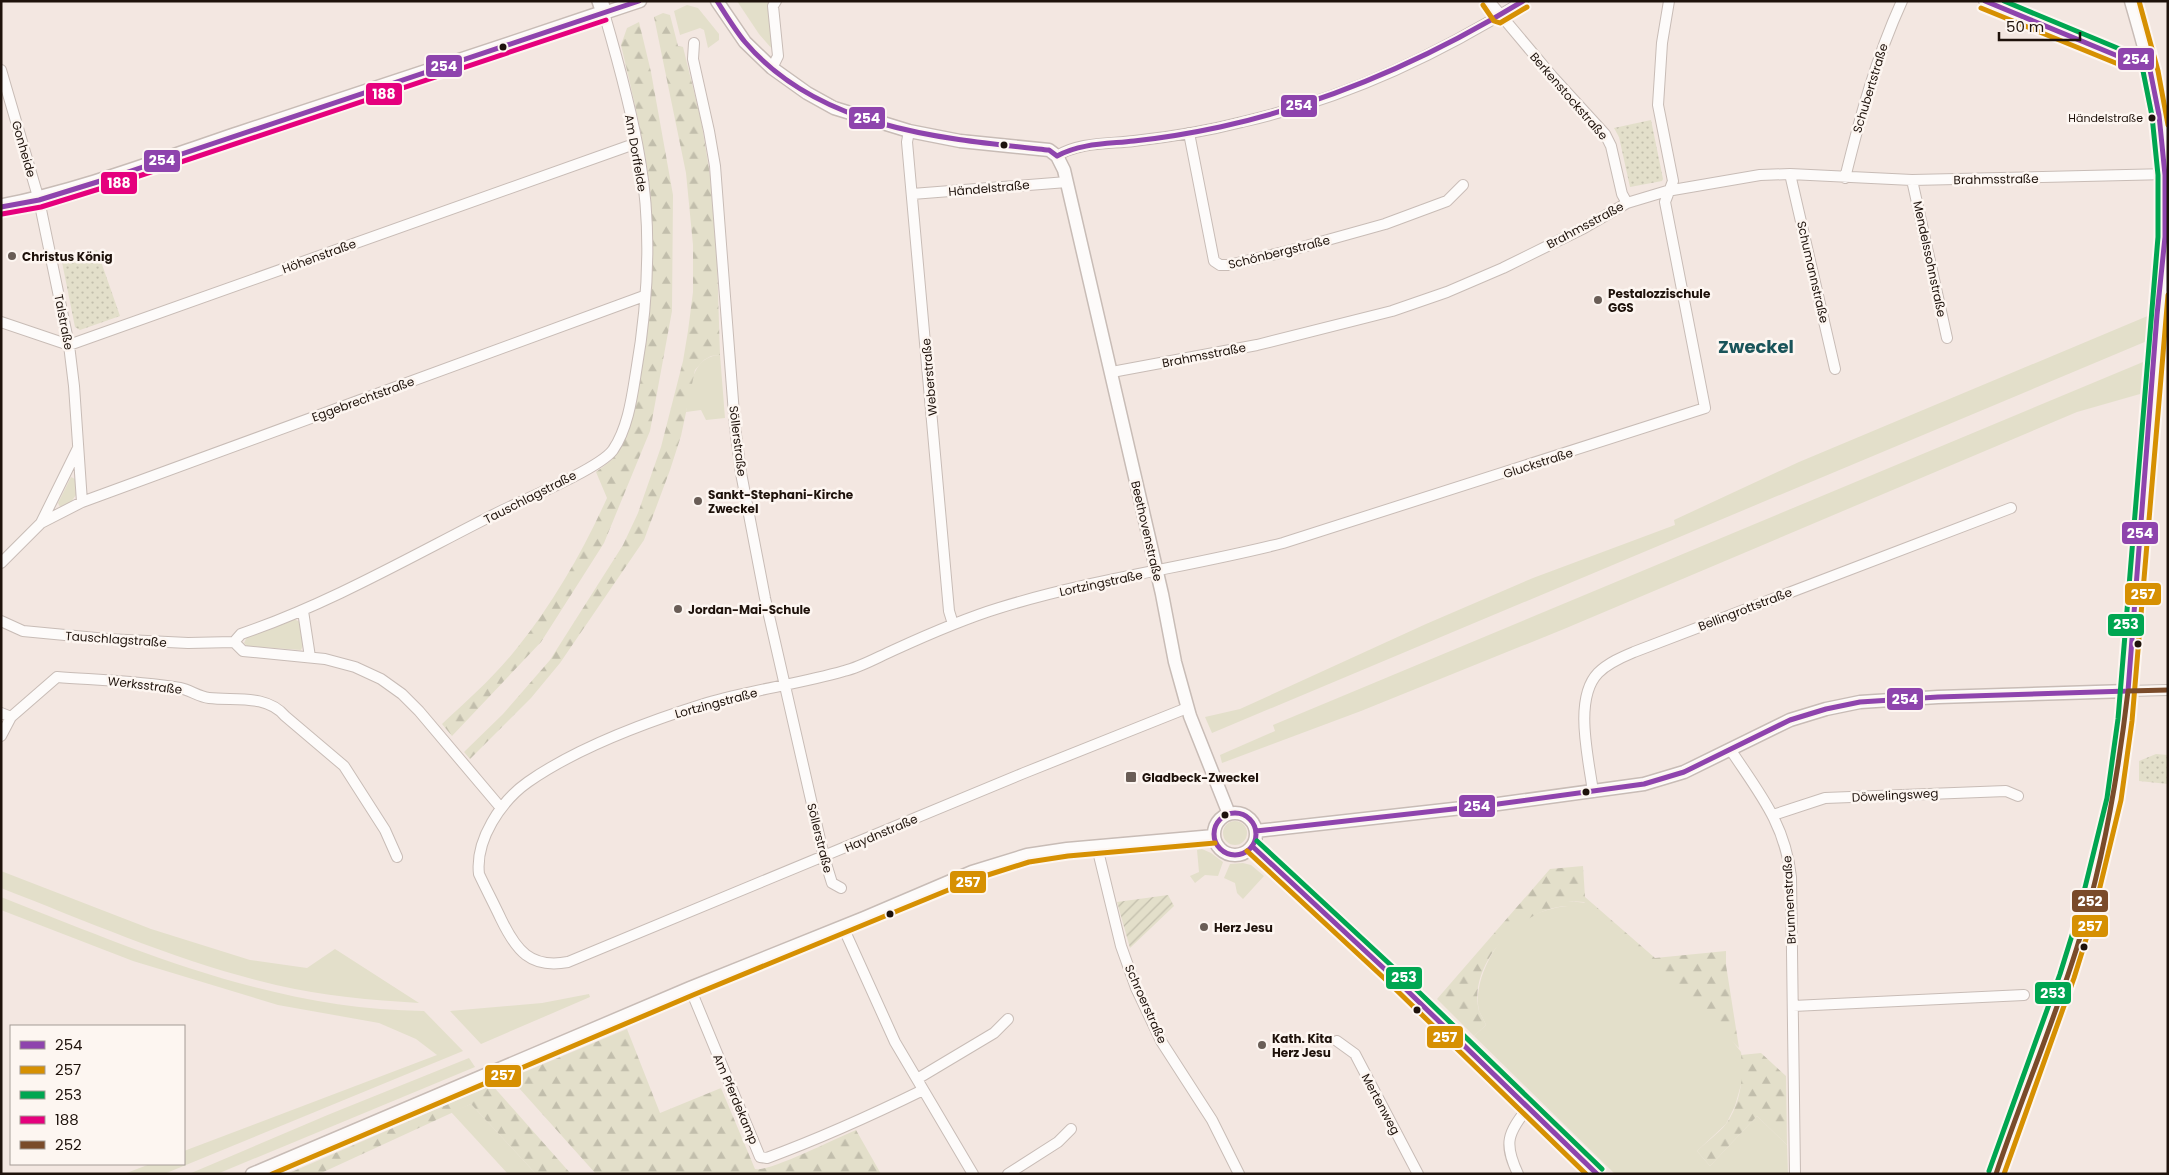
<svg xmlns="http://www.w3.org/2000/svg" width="2169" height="1175" font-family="Poppins,sans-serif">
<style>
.grass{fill:#e3dfca}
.forest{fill:url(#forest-firs)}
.park{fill:url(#park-dots)}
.garden{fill:url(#garden-furrows)}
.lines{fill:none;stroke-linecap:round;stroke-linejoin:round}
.minor-casing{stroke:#c8bcb6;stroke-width:12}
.tertiary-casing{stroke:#c8bcb6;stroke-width:15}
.secondary-casing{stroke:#c8bcb6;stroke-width:18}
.minor{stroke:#fdfbfa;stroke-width:10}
.tertiary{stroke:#fdfbfa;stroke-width:12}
.secondary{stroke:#fdfbfa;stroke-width:15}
.bus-1-casing{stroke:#fdf6f1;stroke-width:9}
.bus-2-casing{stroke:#fdf6f1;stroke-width:9}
.bus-3-casing{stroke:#fdf6f1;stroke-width:9}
.bus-4-casing{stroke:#fdf6f1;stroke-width:9}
.bus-5-casing{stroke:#fdf6f1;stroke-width:9}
.bus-1{stroke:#8e44ad;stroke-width:5}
.bus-2{stroke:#d69002;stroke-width:5}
.bus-3{stroke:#00a651;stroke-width:5}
.bus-4{stroke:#e5007d;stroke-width:5}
.bus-5{stroke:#7a4b2a;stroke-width:5}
.bus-dot{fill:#1e120b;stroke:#fdf6f1;stroke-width:2}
.poi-dot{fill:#695d56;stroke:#fdf6f1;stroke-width:2}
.labels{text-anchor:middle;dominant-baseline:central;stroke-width:5;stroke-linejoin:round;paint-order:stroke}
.bus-label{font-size:11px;fill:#1e120b;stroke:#fdf6f1;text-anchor:end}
.street-label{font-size:12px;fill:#1e120b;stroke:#fdf6f1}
.poi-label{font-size:12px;font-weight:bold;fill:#1e120b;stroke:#fdf6f1;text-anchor:start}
.district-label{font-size:18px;font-weight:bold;fill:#19545a;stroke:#fdf6f1}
.line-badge{stroke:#fdf6f1;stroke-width:2}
.badge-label{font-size:14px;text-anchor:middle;font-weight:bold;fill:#fff}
</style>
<defs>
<pattern id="forest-firs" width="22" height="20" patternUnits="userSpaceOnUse" patternTransform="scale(1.25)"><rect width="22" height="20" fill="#e3dfca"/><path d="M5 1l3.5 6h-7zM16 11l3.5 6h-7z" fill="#c2beac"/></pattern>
<pattern id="park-dots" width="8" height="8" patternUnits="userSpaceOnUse" patternTransform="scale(1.25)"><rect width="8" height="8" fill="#e3dfca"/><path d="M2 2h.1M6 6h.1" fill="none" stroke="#c2beac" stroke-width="1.8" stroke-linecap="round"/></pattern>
<pattern id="garden-furrows" width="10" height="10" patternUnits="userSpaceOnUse" patternTransform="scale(1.25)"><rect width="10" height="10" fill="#e3dfca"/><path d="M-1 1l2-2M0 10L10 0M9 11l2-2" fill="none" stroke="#c2beac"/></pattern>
</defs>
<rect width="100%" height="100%" fill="#f3e7e1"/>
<path class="grass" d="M 737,1 L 768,1 L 773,50 L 759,34 Z
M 687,5 L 698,8 L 719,34 L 719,40 L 708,48 L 704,30 L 700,28 L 680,35 L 674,11 Z
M 2150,315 L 2147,341 L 1212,733 L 1205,717 L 1240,709 L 1426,624 L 1533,578 L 1675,525 L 1674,520 L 1799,462 Z
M 720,355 L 725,418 L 706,420 L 701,410 L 686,412 C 690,389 691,356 720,355 Z
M 2143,362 L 2140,394 L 2077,412 L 1564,629 L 1361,711 L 1222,763 L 1220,755 L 1275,731 L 1273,725 Z
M 71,477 L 75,479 L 76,495 L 71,502 L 60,507 L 58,503 Z
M 294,619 L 300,622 L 303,646 L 301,650 L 247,646 L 244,643 L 247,637 Z
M1223 833a12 12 0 1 1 24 0a12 12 0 1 1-24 0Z
M 1202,849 L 1211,853 L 1223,862 L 1218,876 L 1205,875 L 1195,883 L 1190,876 L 1199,872 L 1197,850 Z
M 1243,863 L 1251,865 L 1264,876 L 1243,899 L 1237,893 L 1235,883 L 1224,878 L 1230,864 Z
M 1,871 L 151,929 L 250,960 L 307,968 L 335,949 L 419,1003 C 371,1000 323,996 276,985 C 182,963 91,923 1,888 Z
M 1,897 C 138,951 274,1010 424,1011 L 463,1051 L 164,1174 L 124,1174 L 150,1164 L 184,1164 L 184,1151 L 437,1055 L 416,1039 L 379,1023 L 278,1005 L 133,961 L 1,910 Z
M 1568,901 L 1587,903 L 1730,1038 L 1741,1052 L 1743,1067 L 1742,1081 L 1735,1106 L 1726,1124 L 1697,1151 L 1710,1166 L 1757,1116 L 1787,1145 L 1788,1174 L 1615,1174 L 1474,1036 L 1486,1025 C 1484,1020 1481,1015 1479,1011 C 1472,980 1498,935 1523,920 C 1536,913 1553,907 1568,906 Z
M 589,994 L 590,997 L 481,1044 L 450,1011 L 542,1003 Z
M 469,1058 L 475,1067 L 217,1174 L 189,1174 L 330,1114 Z
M 471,1104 L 536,1174 L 508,1174 L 451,1112 Z"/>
<path class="forest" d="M 663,13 L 670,15 L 678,46 L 683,47 L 701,120 L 710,175 L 717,260 L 720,355 L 711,356 L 704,360 L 695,370 L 681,436 L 670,470 L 644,540 L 560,663 L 531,698 L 470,759 L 464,752 L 503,714 L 550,660 L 623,545 L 638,513 L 661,447 L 683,361 L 688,331 L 693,292 L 693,245 L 686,173 L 654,17 Z
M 639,22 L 651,72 L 673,195 L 672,311 L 650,431 L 604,543 L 541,642 L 452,736 L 442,724 C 468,700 495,676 517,648 C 554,602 583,551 607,498 L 596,472 C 605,465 614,460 620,449 C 631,430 634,408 638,387 C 651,318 658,245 648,175 C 642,131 631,88 621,45 L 627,28 Z
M 1583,866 L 1585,897 L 1655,958 L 1726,951 L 1726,965 L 1739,1048 L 1584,902 L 1568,901 L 1568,906 C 1522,907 1467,963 1479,1011 C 1481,1015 1484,1020 1486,1025 L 1474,1036 L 1437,999 L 1550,869 Z
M 627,1029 L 660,1113 L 721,1088 L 755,1169 C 767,1173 839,1137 856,1130 L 881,1174 L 596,1174 L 510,1078 Z
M 1761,1053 L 1786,1076 L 1787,1145 L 1757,1116 L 1710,1166 L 1697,1151 C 1706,1142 1718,1134 1726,1124 C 1740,1105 1744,1077 1741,1055 Z
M 492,1085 L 571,1174 L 536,1174 L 471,1104 L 319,1174 L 287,1174 Z"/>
<path class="park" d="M 1651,120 L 1663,179 L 1662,181 L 1630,187 L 1619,137 L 1614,128 Z
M 97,250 L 120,316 L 80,330 L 75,327 L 62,262 Z
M 2156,754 L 2168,755 L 2168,784 L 2139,781 L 2139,761 Z"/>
<path class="garden" d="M 1168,895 L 1174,906 L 1130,948 L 1117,902 Z"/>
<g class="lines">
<g class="minor-casing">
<path id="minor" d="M 1489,1 L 1552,76 L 1605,134 L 1611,146 L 1622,194 L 1627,203
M 1984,1 L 2125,59 L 2148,60
M 694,43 L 693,59 L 709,131 L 715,166 L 735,427 L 741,473 L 765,598 L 824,857 L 832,883 L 841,888
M 772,68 L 778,56 L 773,6 L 776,1
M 1,70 L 39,200 L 69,345 L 74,386 L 82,502 L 41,523
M 909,131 L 907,142 L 949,611 L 953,624
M 1189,133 L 1214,261 L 1220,265 L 1229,265 L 1288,251 L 1385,224 L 1447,201 L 1463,185
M 1057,156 C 1078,142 1109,144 1134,141 C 1170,137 1207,131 1242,122 C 1343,99 1436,56 1523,1
M 1790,174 L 1835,369
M 1845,178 C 1860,117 1876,58 1902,1
M 1912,180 L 1947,338
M 912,194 L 1067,182
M 1,322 L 69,345 L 637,143
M 1112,372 L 1257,345 L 1392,311 L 1447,292 L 1503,268 L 1584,228 L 1627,203 L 1667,191 L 1760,175 L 1790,174 L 1912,180 L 2168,174
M 82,502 L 644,296
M 1,563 L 41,523 L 78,448
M 303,611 L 310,657
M 1,621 L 23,631 L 107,639 L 188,643 L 234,642 L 243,651 L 325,659 L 355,667 L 381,679 L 402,694 L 419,711 L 501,808
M 234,642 L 241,634 C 332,603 417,553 503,510 C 526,499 600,468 613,450 C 628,428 632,397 636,372 C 648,303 652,229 640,160 C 632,111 618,61 604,13
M 2128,691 L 2168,690
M 1187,708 L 1024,773 L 568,962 C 530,969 516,950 501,919 C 494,904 486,889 479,874 C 475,840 501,801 528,782 C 578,747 649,721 707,703 C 751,690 799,684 844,671 C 861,667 878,657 894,650 C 929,634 963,619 999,608 C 1092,579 1189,567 1283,543 L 1705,408 L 1665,202 L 1673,181 L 1658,105 L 1662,43 L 1669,1
M 1,713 L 11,717
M 1,736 L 11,717 L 57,677 C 98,680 140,681 180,688 C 190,690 199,697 209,698 C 235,701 266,694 285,716 L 344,766 L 385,830 L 397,857
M 1730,749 C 1759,793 1785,823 1791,877 L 1795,1174
M 1593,792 C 1589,760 1573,699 1598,673 C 1608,663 1622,657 1634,652 L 2011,508
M 1773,815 L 1825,798 L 2006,791 L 2018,796
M 1097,847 L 1121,946 L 1136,988 L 1161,1041 L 1212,1120 L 1239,1174
M 843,927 L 895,1042 L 973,1174
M 690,988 L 760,1157 L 767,1158 C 821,1138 872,1115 923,1090
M 1793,1006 L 2024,995
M 1337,1041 L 1355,1054 L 1418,1174
M 917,1079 L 994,1033 L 1008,1019
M 1008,1174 L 1058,1142 L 1071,1129
M 1518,1174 C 1503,1142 1508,1134 1528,1107"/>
</g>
<g class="tertiary-casing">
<path id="tertiary" d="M 717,1 L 745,42 L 772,68 L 807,93 L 834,108 L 909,131 L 960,141 L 1049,150 L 1057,156 L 1064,170 L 1162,594 L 1175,662 L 1190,716 L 1229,814
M 604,13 L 640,1
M1214 834a21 21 0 1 1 42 0a21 21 0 1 1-42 0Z
M 1256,831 L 1498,804 L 1644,784 L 1684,772 L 1790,720 L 1826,709 L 1860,702 L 1938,697 L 2128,691
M 1252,846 L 1390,974 L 1597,1174
M 252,1174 L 690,988 L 864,918 L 972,872 L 1027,855 L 1067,849 L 1214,836
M 1996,1174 L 2067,976 L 2085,918 L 2114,799 L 2125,720 L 2165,237 C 2165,197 2165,156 2159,116 C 2153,77 2142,39 2131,1"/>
</g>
<g class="secondary-casing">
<path id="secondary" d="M 1,207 C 83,191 162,160 240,134 C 362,94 483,54 604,13 L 600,1"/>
</g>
<use href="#minor" class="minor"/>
<use href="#tertiary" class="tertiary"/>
<use href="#secondary" class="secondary"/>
<g class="bus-1-casing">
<path id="bus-1" d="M 717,1 C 726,15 735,30 745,42 C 819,129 943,139 1049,150 L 1057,156
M 1985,1 L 2125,59 L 2148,60
M 1057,156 C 1081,143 1108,144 1134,141 C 1163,138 1192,133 1220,127 C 1329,103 1428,59 1523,1
M 1,207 L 39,200 L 110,178 L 639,1
M 2128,691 L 2157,315 L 2165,237 L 2165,175 L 2159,115 L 2148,60
M1214 834a21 21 0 1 1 42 0a21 21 0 1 1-42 0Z
M 1256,831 L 1498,804 L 1644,784 L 1684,772 L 1790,720 L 1826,709 L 1860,702 L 1938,697 L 2128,691
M 1252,846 L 1390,974 L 1597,1174"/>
</g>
<g class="bus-2-casing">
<path id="bus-2" d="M 2139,1 L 2158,71 L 2168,125
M 1483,5 L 1494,21 L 1500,23 L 1527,7
M 1981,8 L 2123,66 L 2148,67
M 1247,851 L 1385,979 L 1586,1174
M 272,1174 L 693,995 L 975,879 L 1029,862 L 1068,856 L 1215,843
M 2004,1174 L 2074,978 L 2092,920 L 2121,800 L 2132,721 L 2168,295"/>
</g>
<g class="bus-3-casing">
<path id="bus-3" d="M 2004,1 L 2127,52 L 2148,53
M 1257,841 L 1395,969 L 1602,1169
M 1989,1171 L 2060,974 L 2078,916 L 2107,798 L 2118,719 L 2158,237 L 2158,175 L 2152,116 L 2141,61"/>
</g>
<g class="bus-4-casing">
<path id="bus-4" d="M 2,214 L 41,207 L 112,185 L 606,20"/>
</g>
<g class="bus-5-casing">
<path id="bus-5" d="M 2128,691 L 2168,690
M 1996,1174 C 2022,1097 2054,1022 2078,944 C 2103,862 2118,777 2128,691"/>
</g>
<use href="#bus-1" class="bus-1"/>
<use href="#bus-2" class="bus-2"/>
<use href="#bus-3" class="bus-3"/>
<use href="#bus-4" class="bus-4"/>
<use href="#bus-5" class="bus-5"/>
</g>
<g class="bus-dot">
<circle cx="503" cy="47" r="4.5"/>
<circle cx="2152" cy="118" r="4.5"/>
<circle cx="1004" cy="145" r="4.5"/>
<circle cx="2138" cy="644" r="4.5"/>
<circle cx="1586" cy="792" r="4.5"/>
<circle cx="1225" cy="815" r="4.5"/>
<circle cx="890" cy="914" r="4.5"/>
<circle cx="2084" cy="947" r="4.5"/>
<circle cx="1417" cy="1010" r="4.5"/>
</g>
<g class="poi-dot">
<circle cx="12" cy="256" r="5"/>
<circle cx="1598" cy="300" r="5"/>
<circle cx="698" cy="501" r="5"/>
<circle cx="678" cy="609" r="5"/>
<rect x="1125" y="771" width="12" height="12" rx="2.5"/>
<circle cx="1204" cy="927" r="5"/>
<circle cx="1262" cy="1045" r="5"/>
</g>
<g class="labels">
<g class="bus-label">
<text x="2143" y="118">Händelstraße</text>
</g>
<g class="street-label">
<text transform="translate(1870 88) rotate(-73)">Schubertstraße</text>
<text transform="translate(1569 96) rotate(49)">Berkenstockstraße</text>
<text transform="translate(24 149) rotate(74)">Gonheide</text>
<text transform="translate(636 153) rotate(80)">Am Dorffelde</text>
<text transform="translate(1996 179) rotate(-1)">Brahmsstraße</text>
<text transform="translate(989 188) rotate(-5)">Händelstraße</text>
<text transform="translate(1585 225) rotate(-28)">Brahmsstraße</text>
<text transform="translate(1279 252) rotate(-14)">Schönbergstraße</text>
<text transform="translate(319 256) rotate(-20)">Höhenstraße</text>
<text transform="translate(1930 259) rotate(78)">Mendelssohnstraße</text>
<text transform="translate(1813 272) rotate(77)">Schumannstraße</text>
<text transform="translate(64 322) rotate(79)">Talstraße</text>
<text transform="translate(1204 355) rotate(-11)">Brahmsstraße</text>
<text transform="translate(929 377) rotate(-95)">Weberstraße</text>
<text transform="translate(363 399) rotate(-20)">Eggebrechtstraße</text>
<text transform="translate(738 441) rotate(83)">Söllerstraße</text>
<text transform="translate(1538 463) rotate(-18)">Gluckstraße</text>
<text transform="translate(530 497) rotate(-27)">Tauschlagstraße</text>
<text transform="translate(1147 531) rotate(77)">Beethovenstraße</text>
<text transform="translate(1101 583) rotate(-12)">Lortzingstraße</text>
<text transform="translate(1745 609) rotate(-21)">Bellingrottstraße</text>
<text transform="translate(116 639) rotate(4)">Tauschlagstraße</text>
<text transform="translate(145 685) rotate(7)">Werksstraße</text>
<text transform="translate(716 703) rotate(-15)">Lortzingstraße</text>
<text transform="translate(1895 795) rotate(-3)">Döwelingsweg</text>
<text transform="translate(881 833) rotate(-23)">Haydnstraße</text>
<text transform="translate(820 838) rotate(76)">Söllerstraße</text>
<text transform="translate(1789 900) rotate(-93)">Brunnenstraße</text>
<text transform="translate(1146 1004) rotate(66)">Schroerstraße</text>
<text transform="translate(736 1099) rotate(67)">Am Pferdekamp</text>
<text transform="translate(1381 1104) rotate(62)">Mertenweg</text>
</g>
<g class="poi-label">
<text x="22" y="256">Christus König</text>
<text x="1608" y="293">Pestalozzischule<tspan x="1608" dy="14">GGS</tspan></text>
<text x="708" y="494">Sankt-Stephani-Kirche<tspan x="708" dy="14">Zweckel</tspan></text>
<text x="688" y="609">Jordan-Mai-Schule</text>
<text x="1142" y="777">Gladbeck-Zweckel</text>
<text x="1214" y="927">Herz Jesu</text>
<text x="1272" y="1038">Kath. Kita<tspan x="1272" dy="14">Herz Jesu</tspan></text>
</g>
<g class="district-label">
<text x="1756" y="346">Zweckel</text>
</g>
</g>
<g class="line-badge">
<rect x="2117" y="47" width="38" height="24" rx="5" fill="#8e44ad"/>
<rect x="425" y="54" width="38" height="24" rx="5" fill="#8e44ad"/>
<rect x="365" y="82" width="38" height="24" rx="5" fill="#e5007d"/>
<rect x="1280" y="94" width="38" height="24" rx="5" fill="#8e44ad"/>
<rect x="848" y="106" width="38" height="24" rx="5" fill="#8e44ad"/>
<rect x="143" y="149" width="38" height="24" rx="5" fill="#8e44ad"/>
<rect x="100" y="171" width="38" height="24" rx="5" fill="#e5007d"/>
<rect x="2121" y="521" width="38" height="24" rx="5" fill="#8e44ad"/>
<rect x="2124" y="582" width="38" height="24" rx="5" fill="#d69002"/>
<rect x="2107" y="613" width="38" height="24" rx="5" fill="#00a651"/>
<rect x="1886" y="687" width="38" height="24" rx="5" fill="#8e44ad"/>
<rect x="1458" y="794" width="38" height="24" rx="5" fill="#8e44ad"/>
<rect x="949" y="870" width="38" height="24" rx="5" fill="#d69002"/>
<rect x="2071" y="889" width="38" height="24" rx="5" fill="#7a4b2a"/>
<rect x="2071" y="914" width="38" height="24" rx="5" fill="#d69002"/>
<rect x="1385" y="966" width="38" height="24" rx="5" fill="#00a651"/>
<rect x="2034" y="981" width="38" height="24" rx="5" fill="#00a651"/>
<rect x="1426" y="1025" width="38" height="24" rx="5" fill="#d69002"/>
<rect x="484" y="1064" width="38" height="24" rx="5" fill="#d69002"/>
</g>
<g class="badge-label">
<text x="2136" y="64">254</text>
<text x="444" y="71">254</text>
<text x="384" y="99">188</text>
<text x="1299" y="110">254</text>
<text x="867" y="123">254</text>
<text x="162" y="165">254</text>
<text x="119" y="188">188</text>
<text x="2140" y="538">254</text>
<text x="2143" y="599">257</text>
<text x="2126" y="629">253</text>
<text x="1905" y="704">254</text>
<text x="1477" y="811">254</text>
<text x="968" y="887">257</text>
<text x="2090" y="906">252</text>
<text x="2090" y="931">257</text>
<text x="1404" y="982">253</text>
<text x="2053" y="998">253</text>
<text x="1445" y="1042">257</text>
<text x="503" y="1080">257</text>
</g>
<rect width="2169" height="1175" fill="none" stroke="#1e120b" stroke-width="5"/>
<rect x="10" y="1025" width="175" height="140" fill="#fdf6f1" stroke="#a49b95"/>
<rect x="20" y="1041" width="25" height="8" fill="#8e44ad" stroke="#a49b95"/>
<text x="55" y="1050" font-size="15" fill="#1e120b">254</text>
<rect x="20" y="1066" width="25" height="8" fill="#d69002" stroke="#a49b95"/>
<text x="55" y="1075" font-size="15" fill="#1e120b">257</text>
<rect x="20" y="1091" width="25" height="8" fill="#00a651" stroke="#a49b95"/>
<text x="55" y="1100" font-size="15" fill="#1e120b">253</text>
<rect x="20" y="1116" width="25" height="8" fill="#e5007d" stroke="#a49b95"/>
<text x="55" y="1125" font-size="15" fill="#1e120b">188</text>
<rect x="20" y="1141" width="25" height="8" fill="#7a4b2a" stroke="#a49b95"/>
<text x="55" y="1150" font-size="15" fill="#1e120b">252</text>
<path d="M1999 32v8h81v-8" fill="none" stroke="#1e120b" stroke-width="2.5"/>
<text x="2006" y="32" font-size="15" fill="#1e120b" stroke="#fdf6f1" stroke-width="4" paint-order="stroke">50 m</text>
</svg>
